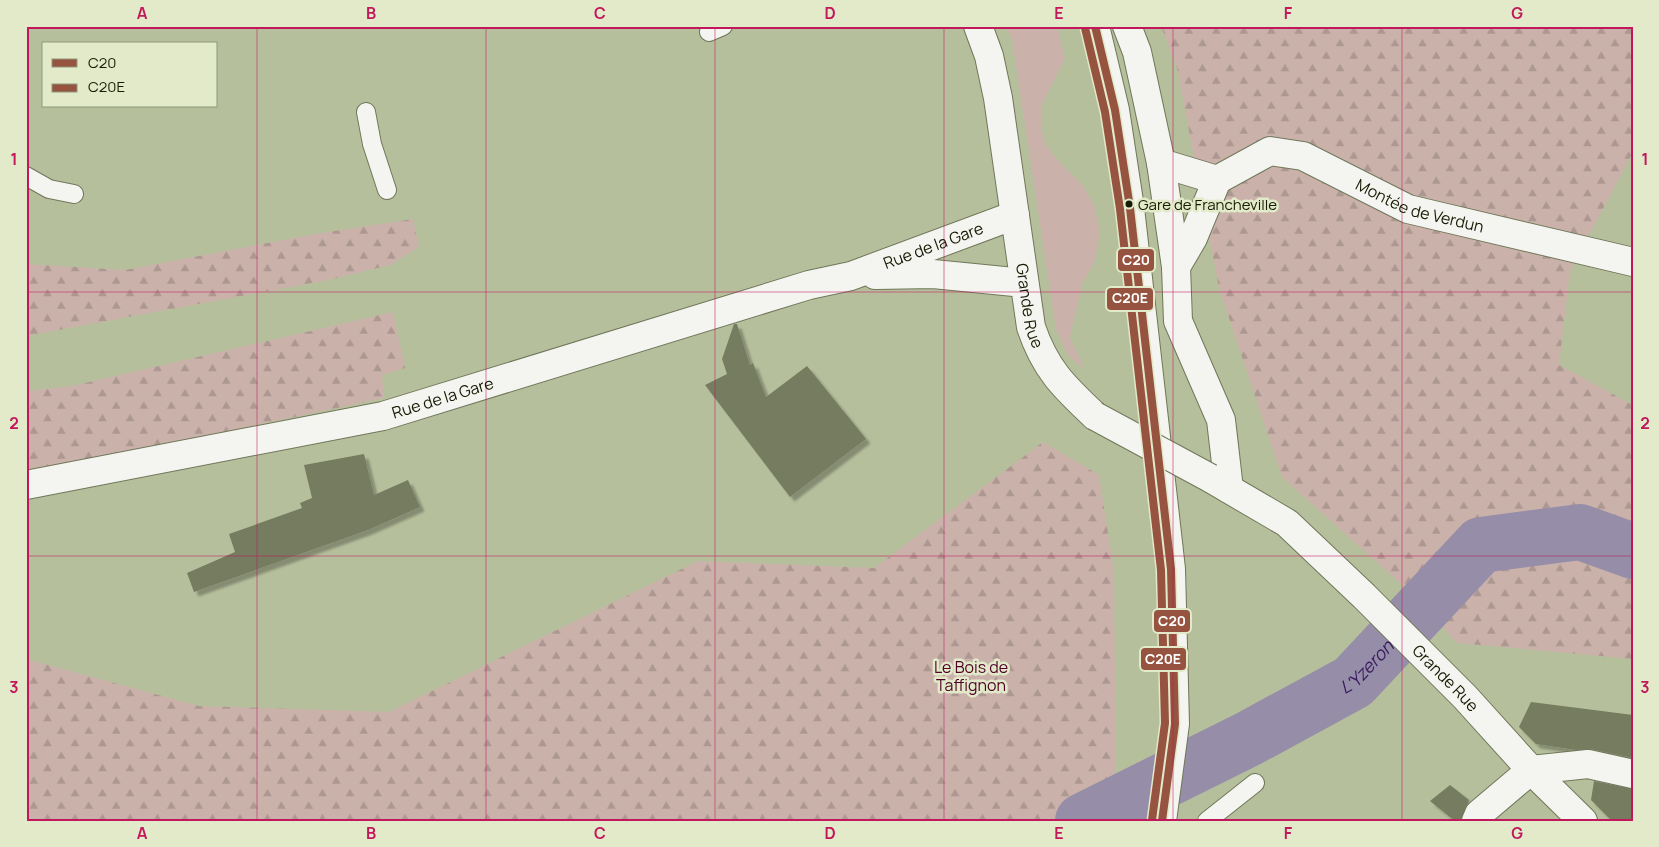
<svg xmlns="http://www.w3.org/2000/svg" width="1659" height="847" font-family="Manrope,sans-serif">
<style>
.grass{fill:#cab2aa}
.forest{fill:url(#forest-firs)}
.lines{fill:none;stroke-linecap:round;stroke-linejoin:round}
.river{stroke:#968da8;stroke-width:56}
.building{fill:#767c61;filter:url(#shadow)}
.service-casing{stroke:#70775a;stroke-width:20}
.minor-casing{stroke:#70775a;stroke-width:30}
.tertiary-casing{stroke:#70775a;stroke-width:30}
.service{stroke:#f4f5f0;stroke-width:18}
.minor{stroke:#f4f5f0;stroke-width:28}
.tertiary{stroke:#f4f5f0;stroke-width:28}
.tertiary-bridge-casing{stroke:#70775a;stroke-width:30;stroke-linecap:butt}
.tertiary-bridge{stroke:#f4f5f0;stroke-width:28}
.bus-1-casing{stroke:#e2eaca;stroke-width:11}
.bus-2-casing{stroke:#e2eaca;stroke-width:11}
.bus-1{stroke:#965340;stroke-width:8}
.bus-2{stroke:#965340;stroke-width:8}
.grid{fill:none;stroke:#c2185b;stroke-width:1;stroke-opacity:0.55}
.bus-dot{fill:#161b03;stroke:#e2eaca;stroke-width:2}
.labels{text-anchor:middle;dominant-baseline:central;stroke-width:5;stroke-linejoin:round;paint-order:stroke}
.bus-label{font-size:15px;fill:#161b03;stroke:#e2eaca;text-anchor:start}
.street-label{font-size:16px;fill:#161b03;stroke:#e2eaca}
.park-label{font-size:16px;fill:#510228;stroke:#e2eaca}
.water-label{font-size:18px;font-style:italic;fill:#391c5f;stroke:#e2eaca}
.line-badge{stroke:#e2eaca;stroke-width:2}
.badge-label{font-size:14px;text-anchor:middle;font-weight:bold;fill:#fff}
.neatline{fill:none;stroke:#c2185b;stroke-width:2}
.grid-label{font-size:16px;text-anchor:middle;font-weight:bold;fill:#c2185b}
</style>
<defs>
<pattern id="forest-firs" width="22" height="20" patternUnits="userSpaceOnUse" patternTransform="scale(1.25)"><rect width="22" height="20" fill="#cab2aa"/><path d="M5 1l3.5 6h-7zM16 11l3.5 6h-7z" fill="#ad9891"/></pattern>
<filter id="shadow"><feDropShadow dx="4.5" dy="4.5" stdDeviation="1" flood-color="#0004"/></filter>
</defs>
<rect width="100%" height="100%" fill="#b6bf9c"/>
<path class="grass" d="M 1006,26 L 1057,26 L 1065,58 L 1042,105 L 1041,127 L 1045,143 L 1054,156 L 1083,186 L 1094,205 L 1100,232 L 1094,263 L 1082,284 L 1070,337 L 1085,370 L 1068,355 L 1056,329 L 1012,39 Z"/>
<path class="forest" d="M 1161,26 L 1633,26 L 1633,152 L 1570,271 L 1559,365 L 1633,405 L 1633,659 L 1457,643 L 1410,592 L 1282,477 L 1219,288 L 1177,68 Z
M 413,219 L 419,247 L 390,265 L 328,280 L 26,336 L 26,264 L 125,270 L 315,234 Z
M 393,312 L 405,368 L 382,375 L 384,398 L 186,440 L 26,470 L 26,391 L 72,386 Z
M 1043,442 L 1099,475 L 1114,572 L 1116,766 L 1104,821 L 26,821 L 26,659 L 199,706 L 389,712 L 698,561 L 874,568 Z"/>
<g class="lines">
<path class="river" id="s1" d="M 1083,821 L 1248,739 L 1353,682 L 1481,545 L 1580,532 L 1633,551"/>
</g>
<path class="building" d="M 734,324 L 737,324 L 750,365 L 753,363 L 766,397 L 807,366 L 866,439 L 790,497 L 705,385 L 727,374 L 722,359 Z
M 364,454 L 374,495 L 408,480 L 420,507 L 368,530 L 194,592 L 187,573 L 235,552 L 229,534 L 302,508 L 300,503 L 312,498 L 304,465 Z
M 1531,702 L 1633,715 L 1633,758 L 1591,749 L 1576,750 L 1536,744 L 1519,727 Z
M 1594,781 L 1633,789 L 1633,821 L 1612,821 L 1591,800 Z
M 1450,785 L 1469,800 L 1461,821 L 1455,821 L 1430,801 Z"/>
<g class="lines">
<g class="service-casing">
<path id="service" d="M 709,32 L 723,26
M 366,112 L 372,144 L 387,190
M 26,176 L 49,189 L 74,194
M 1207,821 L 1255,783"/>
</g>
<g class="minor-casing">
<g id="minor">
<path d="M 1161,163 L 1217,180"/>
<path id="s2" d="M 1176,267 L 1193,238 L 1217,180 L 1270,151 L 1303,156 L 1408,209 L 1633,262"/>
<path d="M 875,275 L 933,274 L 1024,283"/>
<path id="s3" d="M 26,485 L 383,416 L 809,285 L 851,276 L 1015,215"/>
<path d="M 1476,821 L 1479,814 L 1531,770 L 1588,764 L 1633,774"/>
</g>
</g>
<g class="tertiary-casing">
<g id="tertiary">
<path id="s4" d="M 978,26 L 989,56 L 998,98 L 1031,327 C 1045,369 1064,387 1095,416"/>
<path d="M 1095,26 L 1115,110 L 1130,208 L 1171,569 L 1175,724 L 1162,821"/>
<path d="M 1127,26 L 1137,52 L 1161,163 L 1176,267 L 1178,321 L 1221,420 L 1229,489"/>
<path id="s5" d="M 1210,478 L 1287,523 L 1364,596 L 1465,697 L 1531,770 L 1583,821"/>
</g>
</g>
<use href="#service" class="service"/>
<use href="#minor" class="minor"/>
<use href="#tertiary" class="tertiary"/>
<g class="tertiary-bridge-casing">
<path id="tertiary-bridge" d="M 1095,416 L 1210,478"/>
</g>
<use href="#tertiary-bridge" class="tertiary-bridge"/>
<g class="bus-1-casing">
<path id="bus-1" d="M 1095,26 L 1115,110 L 1130,208 L 1171,569 L 1175,724 L 1162,821"/>
</g>
<g class="bus-2-casing">
<path id="bus-2" d="M 1085,28 L 1105,112 L 1120,209 L 1161,570 L 1165,723 L 1152,820"/>
</g>
<use href="#bus-1" class="bus-1"/>
<use href="#bus-2" class="bus-2"/>
</g>
<path class="grid" d="M 257,26 L 257,821M 486,26 L 486,821M 715,26 L 715,821M 944,26 L 944,821M 1173,26 L 1173,821M 1402,26 L 1402,821M 26,292 L 1633,292M 26,556 L 1633,556"/>
<circle class="bus-dot" cx="1129" cy="204" r="4.5"/>
<g class="labels">
<g class="bus-label">
<text x="1138" y="204">Gare de Francheville</text>
</g>
<g class="street-label">
<text stroke="none"><textPath href="#s2" startOffset="318">Montée de Verdun</textPath></text>
<text stroke="none"><textPath href="#s3" startOffset="940">Rue de la Gare</textPath></text>
<text stroke="none"><textPath href="#s4" startOffset="285">Grande Rue</textPath></text>
<text stroke="none"><textPath href="#s3" startOffset="426">Rue de la Gare</textPath></text>
<text stroke="none"><textPath href="#s5" startOffset="311">Grande Rue</textPath></text>
</g>
<g class="park-label">
<text x="971" y="667">Le Bois de<tspan x="971" dy="18">Taffignon</tspan></text>
</g>
<g class="water-label">
<text stroke="none"><textPath href="#s1" startOffset="324">L'Yzeron</textPath></text>
</g>
</g>
<g class="line-badge">
<rect x="1117" y="248" width="38" height="24" rx="5" fill="#965340"/>
<rect x="1106" y="287" width="48" height="24" rx="5" fill="#965340"/>
<rect x="1153" y="609" width="38" height="24" rx="5" fill="#965340"/>
<rect x="1140" y="647" width="47" height="24" rx="5" fill="#965340"/>
</g>
<g class="badge-label">
<text x="1136" y="265">C20</text>
<text x="1130" y="303">C20E</text>
<text x="1172" y="626">C20</text>
<text x="1163" y="664">C20E</text>
</g>
<rect width="1659" height="847" fill="none" stroke="#e2eaca" stroke-width="55"/>
<rect x="42" y="42" width="175" height="65" fill="#e2eaca" stroke="#90977a"/>
<rect x="52" y="59" width="25" height="8" fill="#965340" stroke="#90977a"/>
<text x="88" y="68" font-size="15" fill="#161b03">C20</text>
<rect x="52" y="84" width="25" height="8" fill="#965340" stroke="#90977a"/>
<text x="88" y="92" font-size="15" fill="#161b03">C20E</text>
<rect x="28" y="28" width="1604" height="792" class="neatline"/>
<g class="grid-label">
<text x="142" y="19">A</text>
<text x="371" y="19">B</text>
<text x="600" y="19">C</text>
<text x="830" y="19">D</text>
<text x="1059" y="19">E</text>
<text x="1288" y="19">F</text>
<text x="1517" y="19">G</text>
<text x="14" y="165">1</text>
<text x="1645" y="165">1</text>
<text x="14" y="429">2</text>
<text x="1645" y="429">2</text>
<text x="14" y="693">3</text>
<text x="1645" y="693">3</text>
<text x="142" y="839">A</text>
<text x="371" y="839">B</text>
<text x="600" y="839">C</text>
<text x="830" y="839">D</text>
<text x="1059" y="839">E</text>
<text x="1288" y="839">F</text>
<text x="1517" y="839">G</text>
</g>
</svg>
